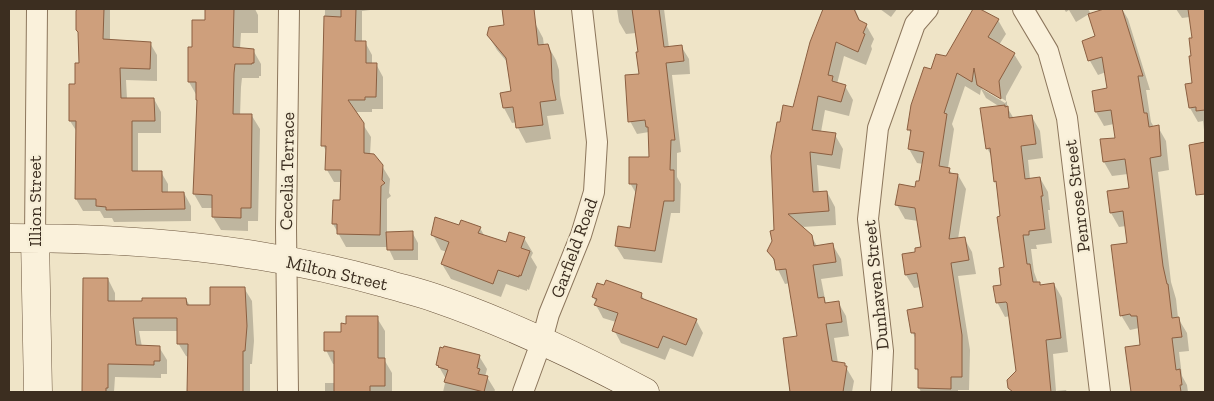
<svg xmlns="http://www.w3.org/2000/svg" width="1214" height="401" font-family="'Zilla Slab',serif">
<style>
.shadow{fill:#0003}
.building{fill:#ce9f7c;stroke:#8b5f41}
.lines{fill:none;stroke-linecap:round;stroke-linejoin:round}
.street-casing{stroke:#8c765c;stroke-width:22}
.secondary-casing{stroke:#6d573f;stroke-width:29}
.street{stroke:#faf1db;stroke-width:20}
.secondary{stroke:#faf1db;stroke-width:28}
.labels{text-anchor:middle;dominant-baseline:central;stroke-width:4.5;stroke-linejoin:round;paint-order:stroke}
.street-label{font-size:18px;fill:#3c2e20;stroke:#f6eed7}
</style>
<rect width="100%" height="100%" fill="#efe4c7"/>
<path class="shadow" d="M 77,9 L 110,9 L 110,41 L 150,43 L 157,55 L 157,81 L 126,80 L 127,99 L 154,99 L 161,112 L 161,133 L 138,133 L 138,172 L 161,172 L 168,184 L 168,194 L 184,193 L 191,206 L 191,221 L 114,222 L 112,218 L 104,218 L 100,211 L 83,211 L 76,199 L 77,132 L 70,121 L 80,65 L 79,34 L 77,30 Z
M 207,9 L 255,9 L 258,15 L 258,33 L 241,33 L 240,49 L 253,50 L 261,64 L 261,76 L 259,76 L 259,78 L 242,78 L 241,87 L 240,116 L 252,116 L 260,129 L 258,221 L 248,221 L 248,231 L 221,230 L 213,217 L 213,208 L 202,208 L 194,194 L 197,96 L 189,82 L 189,48 L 193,48 L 206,22 Z
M 325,9 L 370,9 L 370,10 L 362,11 L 362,42 L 365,42 L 372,55 L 372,64 L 376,64 L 383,77 L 383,109 L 372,109 L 372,112 L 355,112 L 371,137 L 370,155 L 382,166 L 390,179 L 389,193 L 391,196 L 387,199 L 387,233 L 412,232 L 418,243 L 418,260 L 394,260 L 388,247 L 346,247 L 333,224 L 341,202 L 342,182 L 334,182 L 327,170 L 327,153 L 323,145 Z
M 503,9 L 527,9 L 528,24 L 535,23 L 543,38 L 544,46 L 548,46 L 556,60 L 559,70 L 560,95 L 564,114 L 547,116 L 551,139 L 526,143 L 518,128 L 517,122 L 512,123 L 504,108 L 502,94 L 512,92 L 508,63 L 497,50 L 488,35 L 505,27 Z
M 617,9 L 664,9 L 669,48 L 681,46 L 689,59 L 690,74 L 672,75 L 681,152 L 677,153 L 677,177 L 681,184 L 680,213 L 671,213 L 662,263 L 624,259 L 616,246 L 631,229 L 637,195 L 630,183 L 650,159 L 649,132 L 637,134 L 630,121 L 640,75 L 636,33 L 626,34 L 619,22 Z
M 822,9 L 855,9 L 861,23 L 866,25 L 874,39 L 871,46 L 872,49 L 866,65 L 844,56 L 837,84 L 845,86 L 853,100 L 849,116 L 825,110 L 821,132 L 835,135 L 843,149 L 840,169 L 817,165 L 819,193 L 827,192 L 835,207 L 836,225 L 802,227 L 811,236 L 817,246 L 832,244 L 841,259 L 843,276 L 821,279 L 826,304 L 838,302 L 846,316 L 849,336 L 834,338 L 838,363 L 844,364 L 854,381 L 852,392 L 791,392 L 784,339 L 798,337 L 790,283 L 785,284 L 769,251 L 776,231 L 781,124 L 794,108 L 823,12 Z
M 880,9 L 897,9 L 891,17 Z
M 975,9 L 998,20 L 1006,34 L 999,45 L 1014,54 L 1022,67 L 1006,96 L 1006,101 L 982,86 L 982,89 L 1005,103 L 1007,101 L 1007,107 L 1014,119 L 1032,117 L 1040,131 L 1043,158 L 1028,160 L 1030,179 L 1040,178 L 1048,192 L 1050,210 L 1048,210 L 1052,243 L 1036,245 L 1037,249 L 1031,249 L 1034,272 L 1038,283 L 1041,286 L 1054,284 L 1062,298 L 1068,352 L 1053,354 L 1056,391 L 1066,390 L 1067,392 L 1012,392 L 1009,387 L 1018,371 L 1010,316 L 1005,317 L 997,302 L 1003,286 L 1005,268 L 998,186 L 995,181 L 992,157 L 987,148 L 1000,107 L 986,98 L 981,89 L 980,95 L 965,86 L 952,124 L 954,129 L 948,168 L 953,175 L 958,175 L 966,189 L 958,239 L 964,238 L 972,252 L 976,274 L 958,276 L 970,350 L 969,390 L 958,390 L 958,392 L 921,392 L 919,388 L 919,373 L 916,368 L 916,340 L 913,333 L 924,308 L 921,287 L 914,288 L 906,275 L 917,253 L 923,248 L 918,221 L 905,219 L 897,205 L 920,183 L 923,164 L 917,163 L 909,149 L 911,134 L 909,130 L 932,70 L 952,62 L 951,51 Z
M 1064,9 L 1088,9 L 1091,14 L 1108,9 L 1122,9 L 1128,19 L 1150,90 L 1146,90 L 1151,122 L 1154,127 L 1158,127 L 1166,141 L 1169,170 L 1158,172 L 1171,282 L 1176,299 L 1178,318 L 1187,333 L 1189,351 L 1179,352 L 1182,376 L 1187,385 L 1188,392 L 1147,392 L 1139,328 L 1130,330 L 1121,315 L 1129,244 L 1126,226 L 1119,227 L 1111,213 L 1130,189 L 1128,174 L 1112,176 L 1104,162 L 1116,139 L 1114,124 L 1104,126 L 1096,112 L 1109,89 L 1106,72 L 1098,75 L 1090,61 L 1084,42 L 1096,37 L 1089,14 L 1076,22 L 1069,10 L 1066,12 Z
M 1176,9 L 1205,9 L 1205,139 L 1203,121 L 1198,122 L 1190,108 L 1194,84 L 1193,39 L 1190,17 L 1182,18 Z
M 459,227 L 480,228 L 485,237 L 506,244 L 524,238 L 533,253 L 531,257 L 537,267 L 529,290 L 527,289 L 527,291 L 506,284 L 501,297 L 451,279 L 442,264 L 447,252 L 441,250 L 433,235 Z
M 84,279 L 108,279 L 115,293 L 115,302 L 186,299 L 190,306 L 211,306 L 244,288 L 252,301 L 254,341 L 252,364 L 250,364 L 250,392 L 188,392 L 189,357 L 186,356 L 178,343 L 178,331 L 139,331 L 142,347 L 159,347 L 167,360 L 167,374 L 161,374 L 161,378 L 115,377 L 114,392 L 83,392 Z
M 641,294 L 645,301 L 696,320 L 703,333 L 693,357 L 670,348 L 665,360 L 621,343 L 614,330 L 616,322 L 603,318 L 596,305 L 597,303 L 593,297 Z
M 377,318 L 385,331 L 385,361 L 392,373 L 392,392 L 325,392 L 325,383 L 335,383 L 335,364 L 333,364 L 326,350 L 347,325 Z
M 479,356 L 487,369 L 485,377 L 487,377 L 495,390 L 494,392 L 443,392 L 446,379 L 438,365 Z"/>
<path class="building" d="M 77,9 L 104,9 L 103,39 L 151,42 L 150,69 L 120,68 L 121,98 L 154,98 L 155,121 L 132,121 L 132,171 L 162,171 L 162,192 L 184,192 L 185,209 L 106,210 L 106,207 L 96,206 L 96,199 L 75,199 L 76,121 L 69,121 L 69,84 L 75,84 L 75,63 L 79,63 L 78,32 L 76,30 L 76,11 Z
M 205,9 L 234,9 L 233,47 L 254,49 L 254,63 L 252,63 L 252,64 L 235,64 L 234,73 L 233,114 L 252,114 L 251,208 L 241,208 L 241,218 L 212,217 L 212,195 L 193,194 L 197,100 L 196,100 L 196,82 L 188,82 L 188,47 L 192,47 L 192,20 L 205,20 Z
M 341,9 L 356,9 L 355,41 L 366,41 L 366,63 L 377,63 L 376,97 L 365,97 L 365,100 L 348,100 L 364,123 L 364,153 L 374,154 L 383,165 L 382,180 L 385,183 L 381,186 L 380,235 L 337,234 L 337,224 L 332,224 L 333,200 L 340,200 L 341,170 L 325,170 L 326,146 L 321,146 L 324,16 L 341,17 Z
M 502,9 L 534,9 L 538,45 L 548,44 L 551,54 L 552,79 L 556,100 L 540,102 L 543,125 L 516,128 L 513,107 L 503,108 L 500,93 L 511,91 L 506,58 L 487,35 L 489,27 L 504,25 Z
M 632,9 L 659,9 L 664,47 L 682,45 L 684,61 L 666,63 L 675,140 L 671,140 L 670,170 L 674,170 L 674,201 L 664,201 L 655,251 L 615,246 L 618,226 L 630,228 L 637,184 L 629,184 L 629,157 L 649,157 L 648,127 L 646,127 L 645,120 L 628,122 L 625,75 L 639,74 L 636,52 L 638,52 Z
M 823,9 L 854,9 L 859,20 L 867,24 L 863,33 L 865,34 L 858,52 L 836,42 L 828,75 L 833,76 L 832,81 L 846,85 L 841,102 L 818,96 L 812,130 L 836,133 L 832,155 L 810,152 L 813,192 L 827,191 L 829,211 L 788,214 L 812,235 L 814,246 L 833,243 L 836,262 L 813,265 L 818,298 L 824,297 L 825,303 L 839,301 L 842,322 L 826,324 L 832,361 L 845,363 L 845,366 L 847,366 L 843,392 L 790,392 L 783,338 L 797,336 L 786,269 L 776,270 L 774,259 L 767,251 L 772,241 L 770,231 L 774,230 L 771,156 L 777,122 L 780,122 L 783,105 L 793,107 L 810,42 Z
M 973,9 L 980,9 L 999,19 L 988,37 L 1015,53 L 999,81 L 1001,99 L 977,85 L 974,68 L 972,82 L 957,73 L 944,113 L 947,114 L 939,166 L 950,168 L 949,173 L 958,174 L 949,239 L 965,237 L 969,260 L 951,263 L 962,335 L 962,377 L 951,377 L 951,389 L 918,388 L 918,369 L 915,369 L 915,333 L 911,333 L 907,310 L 923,307 L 917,273 L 905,275 L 902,254 L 915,252 L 915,248 L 921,247 L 915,208 L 895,205 L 899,184 L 915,187 L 916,181 L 919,181 L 924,152 L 908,149 L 911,130 L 907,130 L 911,105 L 924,67 L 931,69 L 936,54 L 946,56 Z
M 1104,9 L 1122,9 L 1143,76 L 1138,76 L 1144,113 L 1147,113 L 1149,127 L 1159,125 L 1161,156 L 1150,158 L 1163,266 L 1167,284 L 1168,284 L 1172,318 L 1179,317 L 1182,337 L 1172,338 L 1176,370 L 1180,369 L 1182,385 L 1180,385 L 1181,392 L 1131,392 L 1125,347 L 1140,345 L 1137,316 L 1131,316 L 1130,314 L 1120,316 L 1111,245 L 1127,243 L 1123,211 L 1110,213 L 1107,191 L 1129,188 L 1125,159 L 1103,162 L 1100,139 L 1115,138 L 1111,110 L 1095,112 L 1092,91 L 1107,88 L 1102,57 L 1088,61 L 1082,41 L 1095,36 L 1088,14 Z
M 1188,9 L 1205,9 L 1205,110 L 1196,111 L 1196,107 L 1189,108 L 1185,84 L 1192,83 L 1189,56 L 1191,56 L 1189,38 L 1192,38 Z
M 1005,105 L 1005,107 L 1008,106 L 1009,118 L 1032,115 L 1036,144 L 1021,146 L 1025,179 L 1040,177 L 1043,196 L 1041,196 L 1045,229 L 1029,231 L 1029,235 L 1023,235 L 1027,264 L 1030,264 L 1033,282 L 1040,282 L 1040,285 L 1054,283 L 1061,338 L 1046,340 L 1051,392 L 1013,392 L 1008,388 L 1007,380 L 1016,371 L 1007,303 L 1006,302 L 996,303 L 993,286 L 1001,285 L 999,268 L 1004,267 L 997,217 L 1000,216 L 996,181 L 994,182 L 990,148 L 986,149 L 980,108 Z
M 1205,142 L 1205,194 L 1196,195 L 1189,145 Z
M 435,217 L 459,225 L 461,220 L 481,227 L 478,233 L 506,242 L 509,232 L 525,237 L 521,248 L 530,251 L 521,276 L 519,275 L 519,277 L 498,270 L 493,284 L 441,264 L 449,242 L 431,235 Z
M 413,231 L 413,250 L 387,250 L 386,232 Z
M 83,278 L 108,278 L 108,301 L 142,301 L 142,298 L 186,298 L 187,305 L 210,305 L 210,287 L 245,287 L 247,326 L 245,351 L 243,351 L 243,392 L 187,392 L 188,344 L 177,344 L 177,318 L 133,318 L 136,345 L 160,346 L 160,361 L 154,361 L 154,365 L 108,364 L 108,388 L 106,388 L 106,392 L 82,392 Z
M 606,280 L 642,293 L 641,298 L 697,319 L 686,345 L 663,336 L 658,348 L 612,331 L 618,313 L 594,305 L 597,299 L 592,297 L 597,283 L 604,285 Z
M 346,316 L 378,316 L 378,358 L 385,358 L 385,386 L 370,386 L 370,392 L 334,392 L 334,351 L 324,351 L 324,332 L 341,332 L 341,323 L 346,324 Z
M 444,346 L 480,355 L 477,368 L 480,369 L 478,374 L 488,376 L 484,392 L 444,382 L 448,370 L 438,367 L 439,366 L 436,365 L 440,347 L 443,348 Z"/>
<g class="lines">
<g class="street-casing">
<path id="street" d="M 1023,9 L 1048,51 L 1067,118 L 1100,392
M 35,238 L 37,9
M 288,392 L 286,228 L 289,9
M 523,392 L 542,340 L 549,314 L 581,235 L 594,192 L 597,142 L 582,9
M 881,392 L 883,351 L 868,219 L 878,128 L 915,24 L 928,9"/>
</g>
<g class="secondary-casing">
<path id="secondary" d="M 9,238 C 137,238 259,248 384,283 C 400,288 418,292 435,298 C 508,323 577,356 645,392
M 35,238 L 38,392"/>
</g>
<use href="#street" class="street"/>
<use href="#secondary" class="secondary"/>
</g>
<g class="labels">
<g class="street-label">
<text transform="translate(287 171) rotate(-89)">Cecelia Terrace</text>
<text transform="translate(1077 196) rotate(-97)">Penrose Street</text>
<text transform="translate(35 201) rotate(-90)">Illion Street</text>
<text transform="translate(574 248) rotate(-70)">Garfield Road</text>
<text transform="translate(337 273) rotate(13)">Milton Street</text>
<text transform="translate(876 285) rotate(-96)">Dunhaven Street</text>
</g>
</g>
<rect width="1214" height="401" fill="none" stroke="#3c2e20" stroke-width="20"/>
</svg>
